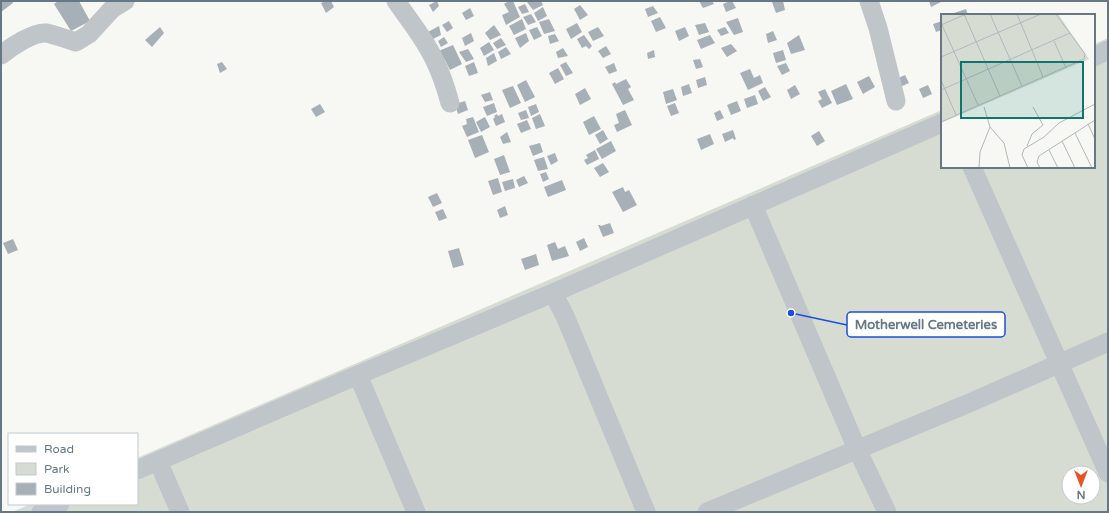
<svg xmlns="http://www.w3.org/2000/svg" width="1109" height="513" font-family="'Varela Round',sans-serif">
<rect width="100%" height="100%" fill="#f7f7f4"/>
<path fill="#d7dcd3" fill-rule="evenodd" d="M1108,38V512H12L31,504H137V458L942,110V167H1094V44ZM1069,473H1093V497H1069Z"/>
<path fill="#a7b0b6" d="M1,1H14L13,2V3L1,12Z
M58,1H79L90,21L71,31L54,4Z
M325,1H331L334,7L326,13L321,3Z
M437,1L439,6L433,12L429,5Z
M509,1H513L520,17L506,25L502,15L509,12L504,4Z
M529,1H541L543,5L533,10L527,2Z
M699,1H712L714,4L703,8Z
M730,1H732L736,8L726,12L723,4Z
M778,1H783L785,10L776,13L772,2Z
M929,1H943L931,7Z
M525,4L529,12L522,14L518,7Z
M580,5L588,15L580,20L574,9Z
M653,6L658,13L648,17L645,9Z
M543,7L547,16L538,21L534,13Z
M470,8L474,16L466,20L462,13Z
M966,9L968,15H954V13Z
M531,14L536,22L528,25L523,17Z
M660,17L666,28L656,32L651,21Z
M738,18L743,32L734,35L726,22Z
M522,19L526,29L514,35L509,26Z
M549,19L555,31L544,34L539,22Z
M449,21L453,28L447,32L442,25Z
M942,21V30L936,32L933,24Z
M577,23L582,32L571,39L566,29Z
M705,23L709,32L699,35L695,25Z
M494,25L501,35L490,40L485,33Z
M439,26L441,35L431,40L428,32Z
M160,27L164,33L152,47L145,40Z
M537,27L542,36L534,40L529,30Z
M598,27L604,36L593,41L588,32Z
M685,27L689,36L679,41L675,31Z
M725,27L729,33L721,36L717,30Z
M773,31L777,40L768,43L766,34Z
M471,33L474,41L465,46L462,38Z
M526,33L529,41L520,48L515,38Z
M555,34L559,41L550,44L548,36Z
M584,35L592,46L589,49L586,46L582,48L577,39Z
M710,35L715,43L701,49L697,40Z
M799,35L805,50L791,54L787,43Z
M444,37L448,43L441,47L438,41Z
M501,38L506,45L497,49L493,43Z
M489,42L494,50L484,56L480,48Z
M731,44L737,51L727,57L721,48Z
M453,45L462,64L450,70L445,60L436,52Z
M606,46L611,54L603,58L598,51Z
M506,47L511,54L501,59L498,52Z
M563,48L568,56L558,58L556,52Z
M468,49L474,59L466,62L459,52Z
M654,50L655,57L648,59L647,53Z
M783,50L786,60L776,63L773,53Z
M494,53L497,61L488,66L486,58Z
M700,59L703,67L696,69L693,60Z
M222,62L227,69L220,73L217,64Z
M474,62L478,73L469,76L465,66Z
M566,62L573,73L566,76L560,65Z
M614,63L617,71L609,74L605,67Z
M786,63L790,71L782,75L777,66Z
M558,68L564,79L555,84L549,73Z
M750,69L754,78L760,75L763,83L748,90L740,73Z
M905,75L909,83L900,87L896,79Z
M869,76L875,87L863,94L857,82Z
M705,77L707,85L698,88L696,80Z
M626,79L631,87L628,89L634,100L623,105L612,84L615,82L616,84Z
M526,80L535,97L525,102L517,85Z
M689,84L692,93L683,96L681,87Z
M846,84L853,99L837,105L831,91Z
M795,85L800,94L791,99L787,90Z
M928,85L932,94L923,98L919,89Z
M513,86L521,103L510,108L502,90Z
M765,87L771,97L763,101L758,91Z
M585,88L591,99L580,105L575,94Z
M673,89L677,100L666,104L663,92Z
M825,89L832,103L822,108L818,101L822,99L818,92Z
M490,92L493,100L485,102L481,95Z
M755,95L758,104L747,108L744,99Z
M465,101L468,110L458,114L455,104Z
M737,101L741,111L731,115L727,105Z
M494,103L497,112L487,116L483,107Z
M675,103L679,113L671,116L667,106Z
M320,104L325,112L316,117L311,109Z
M536,104L539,112L531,116L528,107Z
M526,110L529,118L521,120L518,113Z
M625,110L632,125L617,132L614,125L619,123L616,114Z
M720,110L724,118L717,121L714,113Z
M497,114L498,116L502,114L505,122L496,126L493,119L495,117L494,116Z
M540,114L545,126L536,129L532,118Z
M594,116L601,129L589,135L583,122Z
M473,117L479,132L467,137L462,126L467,124L466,119Z
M485,117L490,127L481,132L476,122Z
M527,120L531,129L521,133L517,124Z
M603,130L608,139L600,144L595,135Z
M733,130L736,139L734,140L733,138L725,142L722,134Z
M819,131L825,141L817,146L811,136Z
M507,132L511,142L503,144L500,137Z
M710,134L714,144L701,150L697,139Z
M482,135L489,152L475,158L468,140Z
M611,141L616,151L602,159L596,149Z
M540,143L543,152L533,156L529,146Z
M595,150L599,159L587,165L584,160L588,158L586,155Z
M555,153L558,161L551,165L547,156Z
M504,155L510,172L500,175L494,159Z
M544,157L548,169L538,171L534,160Z
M603,163L609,172L600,177L594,168Z
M546,172L549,179L543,182L540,174Z
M524,176L528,183L519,187L516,180Z
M498,178L502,192L493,195L488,181Z
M513,179L515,188L505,191L502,182Z
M562,180L566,190L548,197L544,187Z
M623,187L625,192L629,190L637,205L623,212L612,192Z
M437,193L442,203L433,207L428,197Z
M505,206L508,215L500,218L497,210Z
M443,209L447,218L439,221L435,212Z
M610,223L614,233L603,237L598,225H600L601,226Z
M584,238L588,247L580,251L576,242Z
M13,239L18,250L8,254L3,243Z
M555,242L558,249L565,246L569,256L552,261L547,245Z
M459,248L464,265L453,268L448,251Z
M536,254L539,265L525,270L521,259Z"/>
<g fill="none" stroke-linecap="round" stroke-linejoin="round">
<path stroke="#c0c5c9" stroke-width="19" d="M396,1C409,20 424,38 434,59C441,73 446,88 450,103
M869,1L878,28L896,101
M1,55C11,47 33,32 46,33C53,34 69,40 76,42L89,34L112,9L125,1
M1094,57L1108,50
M972,167C1018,269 1062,371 1108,473
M753,205L857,449L887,512
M553,293L565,316L646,512
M358,375L416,512
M158,461L180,512
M137,470L358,375L553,293L942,123
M41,512L60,504
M707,512L974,401L1108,342"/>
</g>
<g transform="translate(941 14)">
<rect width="154" height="154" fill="#f7f7f4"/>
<path d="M0,0H117L148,45L0,109Z" fill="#d7dcd3"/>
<path fill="none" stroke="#b0b8be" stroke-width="1" d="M23,0L59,82M49,0L81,72M76,0L102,63M0,11L25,0M1,11L37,91M113,27L125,54M0,43L100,0M0,66L15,101M0,76L129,19M0,108L143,45L144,40L115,0M147,110L154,125M49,113L63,129L69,154M134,119L151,154M121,127L134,154M86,132L91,120L102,111L92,93M108,136L117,154M38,154L39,138L49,113L43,93M87,154L81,141L83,135L103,123L118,109L154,90M99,154L96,148L98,142L154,106"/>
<path fill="#0f766e" fill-opacity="0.15" stroke="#0f766e" stroke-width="2" d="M20,48H142V104H20Z"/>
<rect width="154" height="154" fill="none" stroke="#667786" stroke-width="2"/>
</g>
<path fill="none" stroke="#1d4ed8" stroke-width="1.5" d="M791 313L847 325"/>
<circle fill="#1d4ed8" stroke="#fff" stroke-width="1.5" cx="791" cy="313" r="4"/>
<rect fill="#fff" stroke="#1d4ed8" stroke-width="1.5" x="847" y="312" width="158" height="25" rx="4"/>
<g font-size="13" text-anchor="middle" font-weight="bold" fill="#667786">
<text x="926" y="329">Motherwell Cemeteries</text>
</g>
<rect width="1109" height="513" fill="none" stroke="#667786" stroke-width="4"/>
<rect x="8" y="433" width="130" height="72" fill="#ffffff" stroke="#c2c9cf"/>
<rect x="16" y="446" width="20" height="6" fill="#c0c5c9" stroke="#c2c9cf"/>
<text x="44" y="453" font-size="12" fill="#667786">Road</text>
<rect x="16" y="463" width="20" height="12" fill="#d7dcd3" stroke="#c2c9cf"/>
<text x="44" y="473" font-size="12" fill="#667786">Park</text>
<rect x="16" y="483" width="20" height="12" fill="#a7b0b6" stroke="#c2c9cf"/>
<text x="44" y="493" font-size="12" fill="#667786">Building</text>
<g transform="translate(1081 485) rotate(180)"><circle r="19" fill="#ffffff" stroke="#c2c9cf"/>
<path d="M0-3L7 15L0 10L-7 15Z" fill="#e65426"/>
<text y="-6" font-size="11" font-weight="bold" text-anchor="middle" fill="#667786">N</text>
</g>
</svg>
